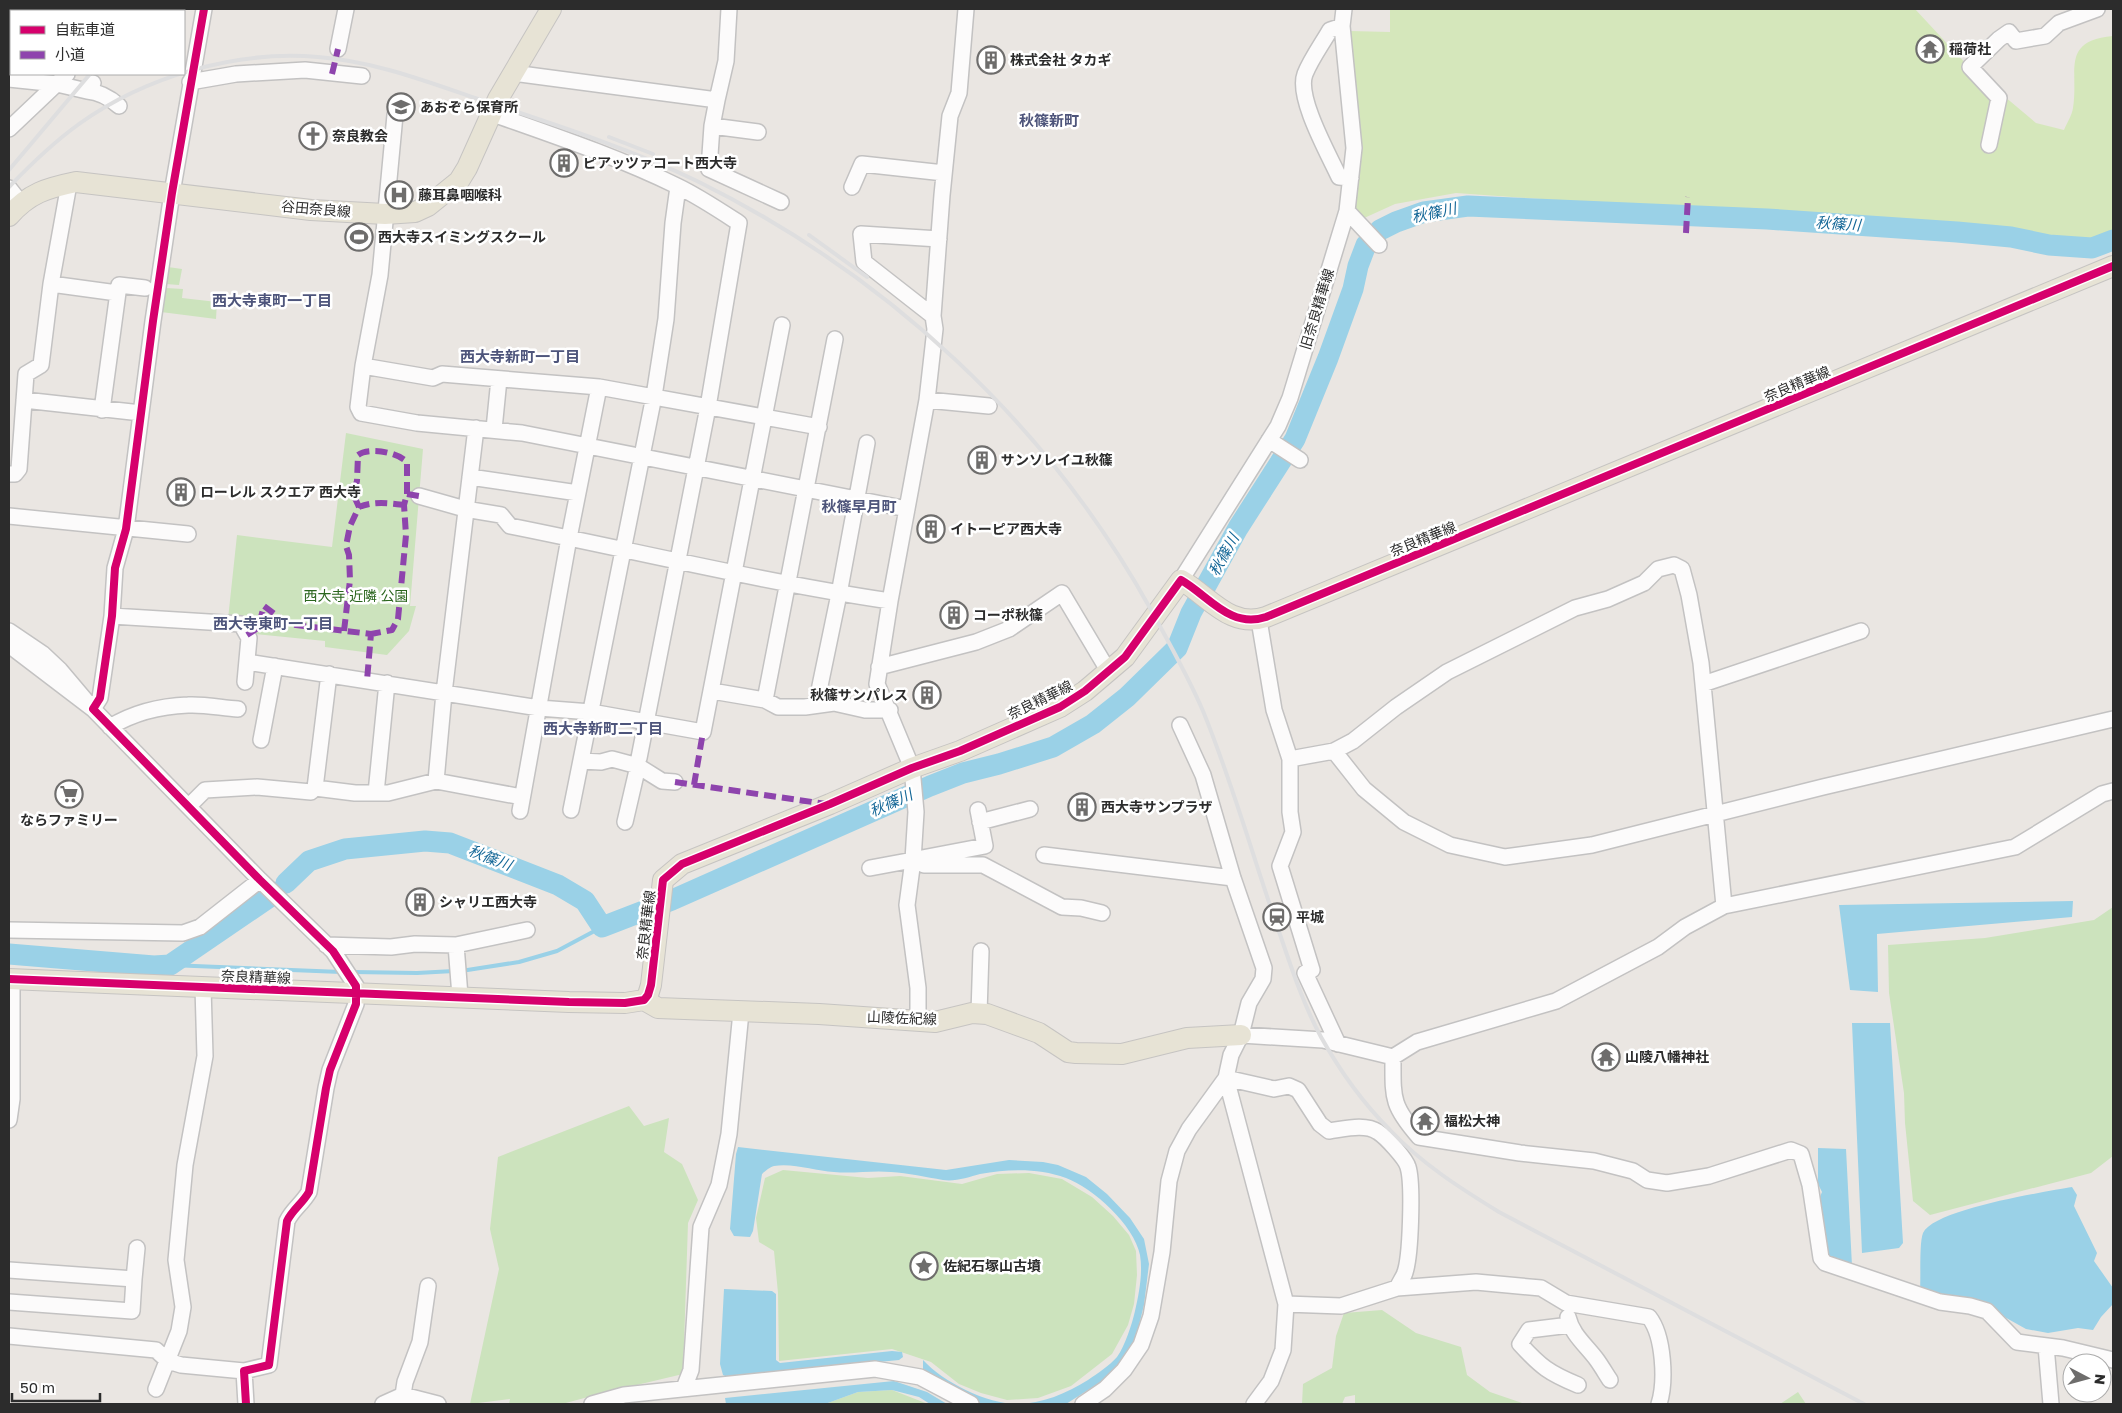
<svg xmlns="http://www.w3.org/2000/svg" width="2122" height="1413" font-family="'Golos Text','Noto Sans JP',sans-serif">
<rect width="100%" height="100%" fill="#eae6e2"/>
<path fill="#cce3bd" d="M168,267L182,269L179,285L166,284Z
M166,288L183,289L182,298L217,302L216,319L161,312Z
M346,433L423,449L410,606H416L409,631L387,655L325,647V641L255,634L228,619L237,535L332,547Z
M2113,907V1156L2091,1173L1930,1215L1913,1201L1905,1123L1904,1093L1889,993L1888,945L1985,938L2094,920Z
M629,1106L644,1126L669,1118L664,1152L682,1164L698,1200L688,1223L683,1374L603,1393L562,1404H509L510,1399L470,1404L499,1269L490,1229L498,1157Z
M783,1170L868,1178L900,1176L962,1184L997,1174L1029,1173L1062,1179L1092,1197L1113,1216L1129,1235L1136,1251L1137,1275L1134,1304L1128,1325L1112,1354L1071,1386L1038,1398L1007,1400L981,1393L959,1384L931,1362L892,1349L779,1361L778,1293L774,1251L759,1242L756,1218L765,1178Z
M1382,1310L1416,1333L1461,1347L1467,1375L1490,1392L1525,1404H1355V1395L1345,1397L1342,1404H1302L1303,1384L1332,1368L1336,1336L1344,1313Z
M892,1390L928,1404H825L858,1392Z
M1798,1392L1806,1404H1780Z"/>
<path fill="#d5e7bb" d="M1390,9H1915L1967,65L2036,123L2064,130C2067,123 2072,115 2073,108C2079,71 2060,41 2113,36V232L2092,242L2081,243L1991,231L1456,193L1395,204L1362,219L1352,212L1361,140L1350,31L1390,32Z"/>
<path fill="#9ad1e7" d="M2073,901L2072,917L1877,934L1878,992L1850,990L1839,905Z
M1852,1023H1890L1903,1243L1899,1248L1862,1253Z
M738,1147L946,1170L1009,1160L1043,1162L1058,1165L1086,1177L1107,1194L1130,1218L1144,1239L1149,1264L1144,1305L1136,1337L1125,1359L1107,1378L1066,1404H980L976,1403L949,1389L923,1369V1360C943,1382 987,1404 1017,1404C1042,1404 1067,1393 1088,1380C1097,1374 1110,1365 1117,1357C1125,1346 1132,1324 1135,1311C1139,1294 1143,1273 1140,1255C1134,1225 1093,1188 1066,1178C1038,1168 1010,1169 980,1174C969,1177 955,1182 943,1180C926,1177 908,1173 891,1172C872,1170 853,1174 834,1172C815,1171 794,1163 774,1166C770,1167 765,1171 762,1174L753,1231L750,1237L734,1236L730,1229L736,1154Z
M1818,1148L1846,1149L1852,1266L1826,1259L1819,1199L1822,1192L1818,1184Z
M2072,1187L2077,1195L2074,1206L2097,1253L2094,1261L2113,1288V1304L2101,1317L2093,1330L2078,1328L2048,1333L2026,1329L1983,1305L1920,1291C1921,1278 1919,1243 1923,1233C1934,1209 2044,1192 2072,1187Z
M724,1289L772,1291L776,1294V1360L780,1363L892,1351L902,1352L903,1357L899,1360L727,1377L723,1375L720,1364Z
M894,1381L927,1392L947,1404H930L919,1397L892,1390L858,1392L825,1404H726L725,1398Z"/>
<g fill="none" stroke-linecap="round" stroke-linejoin="round">
<path stroke="#9ad1e7" stroke-width="4" d="M170,965L341,972
M461,971L519,962L557,951L602,927
M353,972L417,973L454,971"/>
<path stroke="#9ad1e7" stroke-width="21" d="M286,883L309,861L345,849L425,841L450,843L558,885L585,901L602,927L672,900L930,786L963,773L999,764L1053,747L1093,724L1127,697L1177,648L1191,613L1238,528L1295,439L1328,358L1353,289L1358,266L1366,245L1380,230L1396,222L1424,212L1468,206L1767,219L1957,232L2011,237L2049,245L2092,248L2113,240
M9,954L154,966L170,965L277,892"/>
<g stroke="#c3c2c2" stroke-width="18">
<path id="minor" d="M204,9L172,193L153,321L126,529L115,568L112,616L100,698L93,709L260,880L333,951L356,986V1004L330,1070L326,1088L309,1192C302,1204 293,1209 287,1221L269,1365L244,1371L246,1404
M37,11V9
M121,11L123,9
M1342,26L1330,30C1322,44 1311,59 1305,74C1296,97 1329,155 1339,177L1351,178
M338,49L346,9
M513,73L717,100L726,61L729,9
M9,79L57,84L87,91
M190,82L236,74L305,70L362,76
M93,83L87,91C100,92 109,97 119,106
M717,100L712,126L709,169L781,202
M493,114C555,136 618,157 677,186C698,196 719,210 739,223L708,407L639,758
M395,115L380,275L363,366L358,407L361,413L417,423L522,433L907,509
M712,126L758,132
M9,129L67,74
M1989,145L1999,98L1970,67L1999,39L2009,32L2016,41L2045,36L2059,23L2097,9
M852,187L862,164L944,173
M9,188L20,202
M1347,211L1379,245
M51,284L117,293
M933,316L864,262L861,234L939,239
M363,366L433,378L442,374L599,387L819,427
M24,400L141,413
M927,400L989,406
M102,410L119,285L145,288
M494,429L499,379
M1269,440L1300,460
M9,474H15L19,469L26,374L41,365L51,284L69,184
M470,477L578,493
M419,496L465,509L501,515L510,526C636,551 762,582 890,601
M9,516L188,534
M1181,580L1278,426L1290,398L1347,211L1354,148L1342,26L1344,9
M112,616L241,624L249,638L245,682
M1259,620L1274,710L1290,759V812L1293,832L1280,866L1312,970L1305,973L1338,1044
M9,631L43,654L60,670L93,709L9,645
M247,662L539,708L591,712L703,732L782,325
M879,667L976,642L1009,629L1062,593L1109,672
M1703,684L1861,631
M712,691L765,700L778,707H805L834,703L865,710H890
M765,700L835,339
M816,705L839,594L867,443
M1180,725L1203,775L1233,878L1264,968L1263,979L1249,1003L1241,1035L1231,1055L1226,1078L1286,1304L1283,1350L1271,1381L1254,1404
M110,727C133,713 162,706 188,705C204,704 222,708 238,709
M261,740L275,666
M1334,751L1364,789L1404,822L1450,845L1505,857L1592,845L1823,787L2113,719
M1290,759L1334,751L1353,741L1396,707L1447,672L1575,608L1608,599L1644,583L1658,569L1674,565L1682,569L1689,595L1701,663L1724,906
M581,761L601,762L612,759L638,766L662,781L675,782
M436,781L444,693L476,428
M315,788L329,674
M376,793L387,683
M189,806L205,790L257,787L311,792L315,788L355,793H388L436,781L522,797
M571,810L654,396L666,319L673,223L678,187
M520,811L569,538L599,387
M625,822L638,766
M980,822L1030,809
M1044,855L1233,878
M922,858L985,846L978,810
M870,868L913,860L924,865H983L1062,907L1081,908L1102,913
M9,930L183,933L200,927L260,880
M326,945L391,947L415,944L456,945L527,930
M456,945L460,996
M979,1013L981,951
M918,1021V988L907,905L913,860L916,812L912,768L877,684L890,601L927,400L935,329L933,316L942,195L950,116L959,93L966,9
M1241,1035L1323,1040L1393,1057L1417,1042L1556,1001L1658,947L1685,927L1724,906L2015,847L2102,794L2113,791
M1393,1057C1393,1098 1391,1105 1419,1137L1520,1153L1594,1161L1633,1171L1647,1180L1667,1183L1709,1176L1791,1150L1801,1154L1810,1185L1821,1258L1825,1263L1940,1302L1970,1306L1987,1311L2017,1342L2063,1348L2113,1360
M9,1120L12,1099V979
M9,1270L134,1279L137,1248
M9,1302L132,1311L134,1279
M1286,1304L1341,1306L1397,1288L1476,1282L1541,1288L1566,1303L1649,1317C1664,1336 1666,1382 1659,1404
M1568,1317C1572,1335 1587,1346 1597,1360C1602,1367 1606,1374 1610,1380
M1570,1325L1529,1330L1520,1344C1541,1367 1549,1373 1578,1385
M9,1336L156,1350L168,1361L181,1365L244,1371
M2046,1346L2051,1404
M684,1388L691,1370L701,1227L719,1185L729,1134L741,1012
M156,1389L179,1331L183,1307L176,1260L185,1165L205,1056L203,987
M403,1395L405,1382L420,1342L428,1286
M383,1404L403,1395L438,1404
M592,1404L624,1395L875,1369L920,1377L971,1404
M1083,1404L1105,1389L1124,1370L1141,1345L1151,1316L1162,1252L1169,1181L1177,1151L1189,1129L1226,1078L1274,1089L1289,1086L1298,1090L1320,1124L1329,1131C1344,1129 1365,1123 1378,1132C1386,1137 1406,1159 1408,1167C1413,1183 1411,1260 1404,1275C1402,1279 1399,1284 1397,1288"/>
</g>
<g stroke="#c6c4c2" stroke-width="22">
<path id="major" d="M9,216C29,193 47,188 76,182L311,210L385,214L415,212L428,206L459,181L467,168L498,99L551,9
M9,979L569,1002L625,1003L644,1000L648,995L651,985L663,880L682,864L830,804L912,768L960,751L1060,707L1085,691L1125,657L1181,580C1209,596 1230,629 1266,617L2113,266
M644,1000L658,1008L819,1014L935,1022L972,1013L987,1014L1039,1033L1068,1052L1076,1053L1122,1054L1187,1038L1241,1035"/>
</g>
<use href="#minor" stroke="#fcfbfb" stroke-width="15"/>
<use href="#major" stroke="#e7e3d5" stroke-width="20"/>
<path stroke="#dededf" stroke-width="4" d="M141,11L143,9
M609,137L653,154
M9,170L90,74
M9,187C31,164 54,142 79,124C146,76 237,50 318,57C374,61 428,82 481,100C553,124 628,148 697,181C887,275 1047,423 1150,608C1168,641 1188,676 1203,711C1231,779 1251,850 1275,920C1289,960 1301,1000 1321,1037C1340,1071 1363,1103 1390,1130C1422,1164 1460,1188 1499,1212L1864,1404
M809,235L867,277"/>
<path stroke="#8e44ad" stroke-width="6" stroke-dasharray="12 6" stroke-linecap="butt" d="M332,74L338,49
M1686,233L1688,197
M407,494L419,496
M359,507L353,494L357,481L358,455C369,447 397,452 407,462V494L404,505L406,535L398,619L392,630L371,634
M344,631L350,580L349,555L346,546L350,526L359,507C374,501 388,503 404,505
M247,635L258,628L264,606L288,624L371,634L367,680
M675,782L826,804
M694,785L703,732"/>
<g stroke="#fff" stroke-width="11">
<path id="cycleway" d="M204,9L172,193L153,321L126,529L115,568L112,616L100,698L93,709L260,880L333,951L356,986V1004L330,1070L326,1088L309,1192C302,1204 293,1209 287,1221L269,1365L244,1371L246,1404
M9,979L569,1002L625,1003L644,1000L648,995L651,985L663,880L682,864L830,804L912,768L960,751L1060,707L1085,691L1125,657L1181,580C1209,596 1230,629 1266,617L2113,266"/>
</g>
<use href="#cycleway" stroke="#d6006c" stroke-width="8"/>
</g>
<defs>
<g id="temple-ring" transform="scale(1.4375)"><circle r="9.5" fill="#fff" stroke="#6e6d6c" stroke-width="1.5"/><path d="M0-6L5-2H3V0L6.5 2.5H4V6H1.5V3h-3V6H-4V2.5H-6.5L-3 0V-2H-5Z" fill="#6e6d6c"/></g>
<g id="building-ring" transform="scale(1.4375)"><circle r="9.5" fill="#fff" stroke="#6e6d6c" stroke-width="1.5"/><path d="M-4-6H4V6H1V3H-1V6H-4ZM-2.5-4.3h1.7v1.8h-1.7ZM.8-4.3h1.7v1.8H.8ZM-2.5-1h1.7V.8h-1.7ZM.8-1h1.7V.8H.8Z" fill="#6e6d6c"/></g>
<g id="school-ring" transform="scale(1.4375)"><circle r="9.5" fill="#fff" stroke="#6e6d6c" stroke-width="1.5"/><path d="M0-5L7-2L0 1L-7-2ZM-4 1L0 2.5L4 1V4Q0 6-4 4Z" fill="#6e6d6c"/></g>
<g id="church-ring" transform="scale(1.4375)"><circle r="9.5" fill="#fff" stroke="#6e6d6c" stroke-width="1.5"/><path d="M-1.2-6h2.4v3.5h3.3v2.4h-3.3V6h-2.4V-.1h-3.3v-2.4h3.3Z" fill="#6e6d6c"/></g>
<g id="hospital-ring" transform="scale(1.4375)"><circle r="9.5" fill="#fff" stroke="#6e6d6c" stroke-width="1.5"/><path d="M-5-5h3v3.5h4V-5h3V5h-3V1.5h-4V5h-3Z" fill="#6e6d6c"/></g>
<g id="stadium-ring" transform="scale(1.4375)"><circle r="9.5" fill="#fff" stroke="#6e6d6c" stroke-width="1.5"/><path d="M0-5a6.5 5 0 1 0 0 10a6.5 5 0 1 0 0-10ZM-3.5-1.8h7v3.6h-7Z" fill="#6e6d6c"/></g>
<g id="supermarket-ring" transform="scale(1.4375)"><circle r="9.5" fill="#fff" stroke="#6e6d6c" stroke-width="1.5"/><path d="M-6-5.5h2.5l.6 2H6L4.5 2H-2.5L-4.4-4H-6ZM-1.5 3.2a1.3 1.3 0 1 0 .1 0ZM3 3.2a1.3 1.3 0 1 0 .1 0Z" fill="#6e6d6c"/></g>
<g id="station-ring" transform="scale(1.4375)"><circle r="9.5" fill="#fff" stroke="#6e6d6c" stroke-width="1.5"/><path d="M-3-6H3Q5-6 5-4V2Q5 4 3 4L4.5 6H3L1.5 4h-3L-3 6H-4.5L-3 4Q-5 4-5 2V-4Q-5-6-3-6ZM-3.5-4v3h7v-3ZM-3.5 1v1.5H-2V1ZM2 1v1.5H3.5V1Z" fill="#6e6d6c"/></g>
<g id="sight-ring" transform="scale(1.4375)"><circle r="9.5" fill="#fff" stroke="#6e6d6c" stroke-width="1.5"/><path d="M0-6L1.8-2.2L6-1.7L2.9 1.2L3.7 5.4L0 3.3L-3.7 5.4L-2.9 1.2L-6-1.7L-1.8-2.2Z" fill="#6e6d6c"/></g>
</defs>
<g fill-rule="evenodd">
<use href="#temple-ring" x="1930" y="49"/>
<use href="#building-ring" x="991" y="60"/>
<use href="#school-ring" x="401" y="107"/>
<use href="#church-ring" x="313" y="136"/>
<use href="#building-ring" x="564" y="163"/>
<use href="#hospital-ring" x="399" y="195"/>
<use href="#stadium-ring" x="359" y="237"/>
<use href="#building-ring" x="982" y="460"/>
<use href="#building-ring" x="181" y="492"/>
<use href="#building-ring" x="931" y="529"/>
<use href="#building-ring" x="954" y="615"/>
<use href="#building-ring" x="927" y="695"/>
<use href="#supermarket-ring" x="69" y="794"/>
<use href="#building-ring" x="1082" y="807"/>
<use href="#building-ring" x="420" y="902"/>
<use href="#station-ring" x="1277" y="917"/>
<use href="#temple-ring" x="1606" y="1057"/>
<use href="#temple-ring" x="1425" y="1121"/>
<use href="#sight-ring" x="924" y="1266"/>
</g>
<g text-anchor="middle" stroke-width="5" stroke-linejoin="round" paint-order="stroke">
<g font-size="14" font-weight="bold" fill="#2c2c2c" stroke="#fff" text-anchor="start">
<text x="1949" y="54">稲荷社</text>
<text x="1010" y="65">株式会社 タカギ</text>
<text x="420" y="112">あおぞら保育所</text>
<text x="332" y="141">奈良教会</text>
<text x="583" y="168">ピアッツァコート西大寺</text>
<text x="418" y="200">藤耳鼻咽喉科</text>
<text x="378" y="242">西大寺スイミングスクール</text>
<text x="1001" y="465">サンソレイユ秋篠</text>
<text x="200" y="497">ローレル スクエア 西大寺</text>
<text x="950" y="534">イトーピア西大寺</text>
<text x="973" y="620">コーポ秋篠</text>
<text x="908" y="700" text-anchor="end">秋篠サンパレス</text>
<text x="1101" y="812">西大寺サンプラザ</text>
<text x="69" y="825" text-anchor="middle">ならファミリー</text>
<text x="439" y="907">シャリエ西大寺</text>
<text x="1296" y="922">平城</text>
<text x="1625" y="1062">山陵八幡神社</text>
<text x="1444" y="1126">福松大神</text>
<text x="943" y="1271">佐紀石塚山古墳</text>
</g>
<g font-size="14" fill="#2c2c2c" stroke="#fff">
<text transform="translate(316 209) rotate(5)" y="5">谷田奈良線</text>
<text transform="translate(1317 309) rotate(-73)" y="5">旧奈良精華線</text>
<text transform="translate(1797 384) rotate(-23)" y="5">奈良精華線</text>
<text transform="translate(1423 539) rotate(-22)" y="5">奈良精華線</text>
<text transform="translate(1040 700) rotate(-26)" y="5">奈良精華線</text>
<text transform="translate(646 925) rotate(-83)" y="5">奈良精華線</text>
<text transform="translate(256 977) rotate(2)" y="5">奈良精華線</text>
<text transform="translate(902 1018) rotate(2)" y="5">山陵佐紀線</text>
</g>
<g font-size="14" fill="#2b661e" stroke="#fff">
<text x="356" y="601">西大寺 近隣 公園</text>
</g>
<g font-size="15" font-weight="bold" fill="#4e557b" stroke="#fff">
<text x="1049" y="126">秋篠新町</text>
<text x="272" y="306">西大寺東町一丁目</text>
<text x="520" y="362">西大寺新町一丁目</text>
<text x="859" y="512">秋篠早月町</text>
<text x="273" y="629">西大寺東町一丁目</text>
<text x="603" y="734">西大寺新町二丁目</text>
</g>
<g font-size="15" font-style="italic" fill="#146797" stroke="#fff">
<text transform="translate(1434 213) rotate(-12)" y="5">秋篠川</text>
<text transform="translate(1838 224) rotate(4)" y="5">秋篠川</text>
<text transform="translate(1224 555) rotate(-61)" y="5">秋篠川</text>
<text transform="translate(891 803) rotate(-24)" y="5">秋篠川</text>
<text transform="translate(490 858) rotate(21)" y="5">秋篠川</text>
</g>
</g>
<rect width="2122" height="1413" fill="none" stroke="#2c2c2c" stroke-width="20"/>
<rect x="10" y="10" width="175" height="65" fill="#ffffff" stroke="#ababab"/>
<rect x="20" y="26" width="25" height="8" fill="#d6006c" stroke="#ababab"/>
<text x="55" y="35" font-size="15" fill="#2c2c2c">自転車道</text>
<rect x="20" y="51" width="25" height="8" fill="#8e44ad" stroke="#ababab"/>
<text x="55" y="60" font-size="15" fill="#2c2c2c">小道</text>
<g transform="translate(2087 1378) rotate(96)"><circle r="24" fill="#ffffff" stroke="#ababab"/>
<path d="M0-4L9 19L0 12L-9 19Z" fill="#6e6d6c"/>
<text y="-8" font-size="14" font-weight="bold" text-anchor="middle" fill="#2c2c2c">N</text>
</g>
<path d="M12 1393v8h88v-8" fill="none" stroke="#2c2c2c" stroke-width="2.5"/>
<text x="20" y="1393" font-size="15" fill="#2c2c2c" stroke="#ffffff" stroke-width="4" paint-order="stroke">50 m</text>
</svg>
